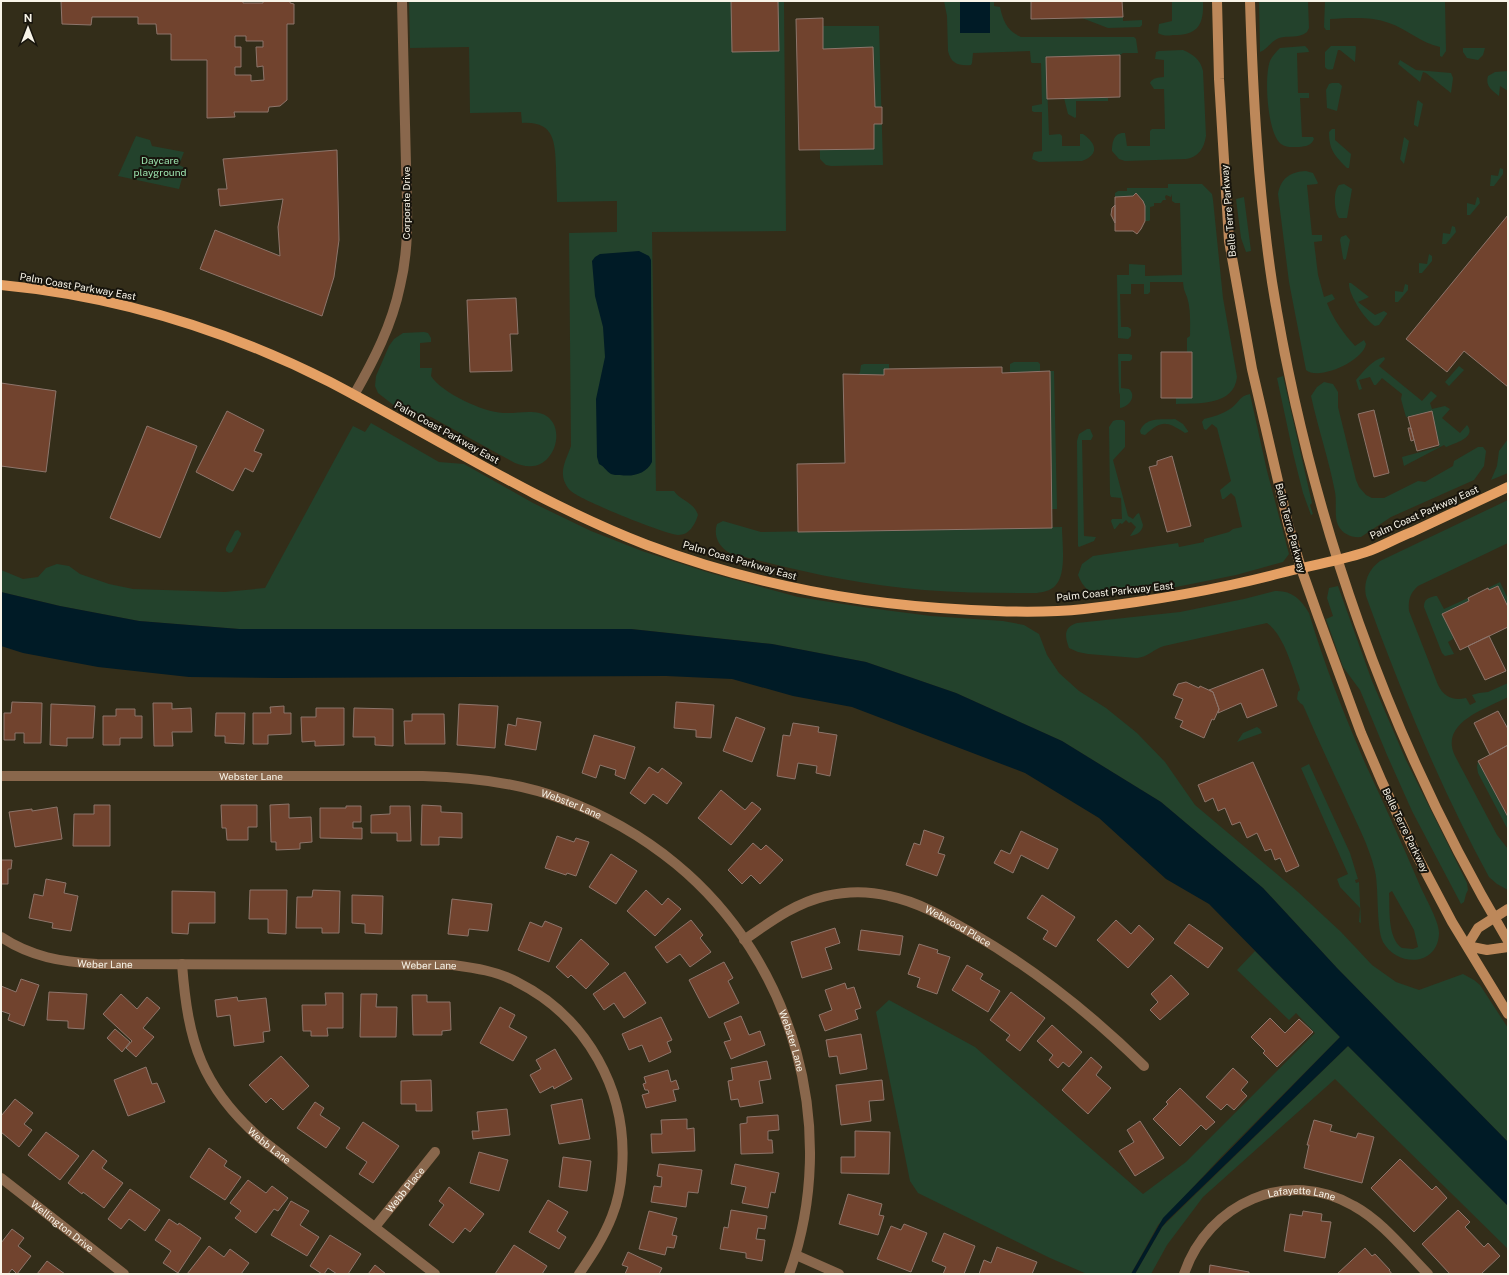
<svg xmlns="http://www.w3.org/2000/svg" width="1509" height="1275" font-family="'Public Sans',sans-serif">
<rect width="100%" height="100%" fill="#332d19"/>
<path fill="#23422c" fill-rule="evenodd" d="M409,1H784L786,231L652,232L656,491H674C681,501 694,502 698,515C695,524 690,535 678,535C667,535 580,500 571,491C567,488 563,480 563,475C562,466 568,455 571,446L569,233L617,232V201L557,202C557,190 556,178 556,167C555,141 554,121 522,123L521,112L470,113L469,47L410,48Z
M944,1H960V33H990V1H994V6L1000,7C1003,21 1007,31 1021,37H1134L1136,39L1138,53H1123L1120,55L1046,57L1049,135L1060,134L1062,136V146H1080V134H1083C1096,143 1100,154 1082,161L1039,162L1032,159L1033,154L1034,152L1042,151V112H1034L1032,111V106L1042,104L1041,63H1032L1031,62L1030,51L973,53L972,63L971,65C959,66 951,64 948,51L947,16Z
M1172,1H1203C1204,25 1198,35 1173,35C1168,36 1163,36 1158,33L1159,24L1172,21Z
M1259,1H1308L1309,28L1307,32C1298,39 1288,35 1279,38C1271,41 1267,50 1260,52Z
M1325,1H1445L1446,51L1442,57L1440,56V47C1421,43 1407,29 1389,23C1371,16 1349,18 1330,19V30H1326L1324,27Z
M1123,17V21L1142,20V25L1140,27L1108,28L1082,18Z
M816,26H879L883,165L831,166L826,165L820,159L818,32Z
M1305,46L1308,49L1309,52L1297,53L1298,93H1309V98H1300L1302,137H1313L1314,139C1311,146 1306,146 1299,147C1293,147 1286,148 1281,144C1267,133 1264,76 1270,61C1272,56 1276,52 1280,48Z
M1331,46H1355L1356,47L1355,62L1340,50H1338L1333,69C1329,70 1327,70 1325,67V52Z
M1463,48H1485L1483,55L1478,60L1467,58L1463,52Z
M1183,50C1194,55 1200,59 1203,71L1206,136C1204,148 1199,157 1186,159L1125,161L1119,159L1112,151C1112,142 1114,132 1125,133L1127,146H1150V131L1152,129H1165L1164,89H1154L1150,83C1153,77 1158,78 1164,77V60L1155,59L1156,52L1159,51Z
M1400,60L1416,70L1451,73L1453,78L1451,93L1426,73L1423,72L1420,82L1398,64Z
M1508,71V91L1500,86L1499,96C1492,90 1485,86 1488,76L1495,72Z
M1332,83H1339L1342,86L1337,111L1327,108L1326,90L1329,84Z
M1064,98H1108V101H1076V117L1075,118L1068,114Z
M1418,100L1423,104L1418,127L1414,125V123L1417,102Z
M1332,129H1335V140L1351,154L1349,168H1347C1335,156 1329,150 1329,132Z
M136,136L150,140L152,146L184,152L179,165L185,168L179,189L118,176Z
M1404,137L1409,141L1404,164L1400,159Z
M1500,168L1503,169V174L1494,186H1490L1491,175L1498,176Z
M1306,171L1313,173L1318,183L1317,184L1307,185L1312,235H1322V241L1314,242L1318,275L1324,297L1332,294L1335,299L1327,303C1333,319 1344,334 1355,346L1364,340L1366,344C1363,361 1319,381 1306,370L1289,282L1278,194C1281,178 1290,172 1306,171Z
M1168,184H1202L1212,194L1213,200L1223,298L1237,377C1234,406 1198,403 1176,404V398H1192V352H1187V338L1190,336C1190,324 1191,309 1187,297C1184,289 1184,291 1183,282H1150V292L1148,294H1144V284H1131V294H1120L1121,327H1128L1131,329V336L1128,339L1118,338L1117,275H1129V264L1145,265V276L1182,275L1180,203H1175L1172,201V194L1171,197L1166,195L1165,197L1166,200H1163L1161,203H1154V206L1150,207V220L1149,221H1145C1146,210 1145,200 1136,193L1133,196L1115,197V193L1118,191H1127V188H1168Z
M1344,184L1352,189L1347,218H1339C1334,211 1333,191 1339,185Z
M1244,197L1251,251L1246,252L1241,238L1236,199Z
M1477,197L1479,198L1480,203L1470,215H1467V203L1475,205Z
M1452,226L1455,227L1456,232L1446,244H1442L1443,233L1450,234Z
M1346,235L1350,240L1346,259L1344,260L1343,258L1340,240L1341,237Z
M1429,254L1432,256V261L1422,273H1419V263L1427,264Z
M1349,283H1351L1369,297L1358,302L1375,315L1384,311L1387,313V314L1379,325L1375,326C1365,320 1348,294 1349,283Z
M1405,284L1408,285V290L1398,302H1395V291L1403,292Z
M424,332L428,333L431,338V342L420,343V368H432L431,376C442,393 483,412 503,413C516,414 537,408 548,417C565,431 554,464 533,466C526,467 521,465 515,463L431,417L396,407L378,393L375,386L376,376L389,346L394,339L403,333Z
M1118,354H1129L1132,355V359L1130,361H1121V388L1129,389C1137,396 1129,407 1120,408V395L1119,392Z
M1384,357L1385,359L1379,366L1422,401L1431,391L1437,396L1430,403L1432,409L1445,406L1450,409L1442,418L1460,433L1467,425C1477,437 1455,443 1446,447L1444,445L1404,466L1402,457L1439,447V445L1432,411L1406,417L1401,399L1402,394L1382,378L1376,385H1374L1370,377L1359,380L1362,389L1359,390L1356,380C1364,371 1372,360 1384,357Z
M1014,362H1038L1040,364V371L1010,373V364Z
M864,364H889V369H884V375H858L860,372L861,365Z
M1459,366L1464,370L1449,386L1445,382Z
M1050,371H1054L1057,509H1052Z
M1283,376L1312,503L1310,505L1313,514L1311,515L1303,493L1293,453L1277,378Z
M1324,382L1333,384L1338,392V407L1356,480L1359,487L1366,495L1372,498H1384L1418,481L1425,482L1453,466L1454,461L1478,447H1483L1486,451L1484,466L1474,480L1391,517L1361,537C1352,538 1342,534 1338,525C1334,517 1337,502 1335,492C1329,460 1318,428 1311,396L1317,387Z
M1250,394L1267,471L1289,554L1283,562L1236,575L1176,587L1104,596C1090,594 1083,588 1078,575L1082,564L1093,556L1178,543L1179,547L1204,542V539L1229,532L1233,529L1242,527L1235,497L1231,493L1224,499H1222L1220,490L1231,481L1217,428L1212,424L1206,430L1204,429L1202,422L1204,419C1213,417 1222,414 1230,409C1239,403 1239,396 1250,394Z
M1175,419L1183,424L1188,431V432L1185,433C1166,421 1162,420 1145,435L1141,434L1140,431C1146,416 1162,420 1175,419Z
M1116,420H1123L1125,422V447L1113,460L1128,516L1133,519L1137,514L1139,513L1143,525C1142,532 1137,535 1130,536L1136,527L1131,522L1129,523L1126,520L1122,524L1120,523L1115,529H1114L1111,521L1112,519H1122L1121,498L1111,497L1110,494L1109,427L1113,421Z
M371,423L439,462L464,464L533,503L591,531L642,551L710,573L798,597L869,608L931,616L1003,621L1024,625L1039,634L1047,655L1059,673L1079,691L1106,708L1137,733L1165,762L1195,805L1298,892L1341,932L1372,965L1396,982L1419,990L1463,974L1474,980L1480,985L1508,1028V1142L1337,968L1263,888L1161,802L1062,741L956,693L866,662L772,644L631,629H239L139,621L60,606L1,592V570L23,579L38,577L46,568L57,564L69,566L80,574L109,584L133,589L225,592L265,588L353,426L365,432Z
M1087,429H1090L1093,436L1091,440H1082L1084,536L1096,537L1094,541L1079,547L1078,546L1077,441L1079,434Z
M1508,439V473L1491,480L1497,466L1499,451Z
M1508,500V543L1418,586C1410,593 1408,600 1409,611L1438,685C1444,697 1453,701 1466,698L1470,705L1476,702L1472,695L1479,693L1488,692L1508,683V697C1485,709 1439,723 1455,756L1497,835L1508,849V890L1497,884L1489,877C1440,787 1401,692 1366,596C1363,582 1369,569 1380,561Z
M723,521L761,532L1062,527C1062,542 1067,575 1055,586C1050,591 1043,592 1037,593C999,593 962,593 924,590C858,585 794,570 730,553C719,547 713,536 717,524Z
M238,530L241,533V535L232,552L229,553L226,551V548L235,531Z
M1500,582L1508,599V607L1498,587L1489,590L1488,588Z
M1338,586L1372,681L1405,758L1467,883L1468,890L1466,894L1464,902L1461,904L1412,811L1387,755L1360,690L1343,667L1326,619L1333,616L1327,598L1329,588Z
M1275,591C1291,590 1301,599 1309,613C1324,664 1344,714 1365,763C1383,802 1401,841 1418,881C1423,894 1440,922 1439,934C1437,967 1397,967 1383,942C1376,928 1379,889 1375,871C1369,845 1355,820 1344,795C1330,766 1316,735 1303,705L1300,703L1297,699L1298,692L1300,690L1299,686C1292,667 1284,635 1267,623L1164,646C1154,649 1148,657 1137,658L1088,654L1078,652L1069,648C1065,637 1063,627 1077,623L1180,612L1244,599ZM1392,891L1414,930L1418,947L1413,949L1402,948C1387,938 1390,908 1389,893Z
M1435,596H1437L1444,609L1468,598L1469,601L1442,614L1452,633L1451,634H1452L1453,639L1448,642L1454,654L1445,656L1442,653L1424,607C1424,599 1428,598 1435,596Z
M1257,727L1260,729L1262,733L1237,742L1243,733Z
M1478,761L1508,817V830L1478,773L1477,767Z
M1309,764L1350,853L1358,879L1355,880L1356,883L1359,882L1361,923L1359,922L1360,908L1340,887L1337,879L1348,874L1301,768Z
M1255,951L1340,1037L1221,1157L1158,1225L1131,1274H1087L1050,1258L918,1193L910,1181L876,1012L889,1000L975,1047L1143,1194L1186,1162L1315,1033L1296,1013L1289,1020L1237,970Z
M1348,1046L1508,1206V1249L1335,1079L1203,1197L1167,1245L1151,1274H1135L1162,1227Z"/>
<path fill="#001b26" d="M960,1H990V33H960Z
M639,251L649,256L651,260L652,462C646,474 633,477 620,475C617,475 613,475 611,474C606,471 604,466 599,464L597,457L596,399L605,357L603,327L595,296L592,261L595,257L600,254Z
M1,592L60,606L139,621L239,629H631L772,644L866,662L956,693L1062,741L1161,802L1263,888L1337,968L1508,1142V1206L1348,1046L1167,1221L1162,1227L1135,1274H1131L1163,1218L1340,1037L1209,904L1166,879L1099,818L1025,773L852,707L793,696L732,679L666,676L280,678L189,677L98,667L23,653L1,646Z"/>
<path fill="#71432e" stroke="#8d756b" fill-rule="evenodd" d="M61,1H243V3H263V1H290V3L294,4V24H287V100L280,106L269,107L268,112H234L235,117L207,118V60H171V34H157L156,24H138V17H92L91,25L62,24ZM235,36H246V41H263V47H256L257,67L263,66L264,80L251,81V75H235V67H241V47H235Z
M731,1H778L779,51L732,52Z
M1031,1H1122L1123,17L1031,19Z
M823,18V49L873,47L875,107H882V124H874V149L799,150L796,19Z
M1120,55V97L1047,99L1046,57Z
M337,150L339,240L334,277L322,316L200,269L215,230L280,256L278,227L283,199L220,206L218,189H227L223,159Z
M1136,193L1143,201L1145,206V221L1141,229L1137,234L1133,231H1115V197L1133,196Z
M1115,205V223L1111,215L1112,208Z
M1508,215V387L1464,351L1447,372L1406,339Z
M516,298L518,334H510L512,371L470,372L467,300Z
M1161,352H1192V398H1161Z
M1002,367V373L1050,371L1052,528L798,532L797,464L845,463L843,374L884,375V369Z
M1,383L56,391L46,472L1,466Z
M1374,410L1389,473L1374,477L1358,414Z
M227,411L264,430L254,451L262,454L253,472L245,468L233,491L196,472Z
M1432,411L1439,445L1417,451L1408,417Z
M147,426L197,446L160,538L110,518Z
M1408,428H1411L1414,440L1411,441Z
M1172,456L1191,526L1167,532L1149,467L1157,465V461Z
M1498,586L1508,607V627L1460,650L1442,614L1469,601L1468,598L1488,588L1489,590Z
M1489,636L1506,671L1485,680L1468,646Z
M1263,669L1277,706L1247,718L1241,703L1218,713L1219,709L1213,692L1209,690Z
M1186,682L1199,688L1200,686L1213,692L1219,709L1214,720L1212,719L1204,738L1180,727L1183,721L1175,718L1183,699L1173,695L1178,684Z
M12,702L42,703L41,743H24V733H15V740H4V713H11Z
M676,702L714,705L711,738L696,737V730L674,728Z
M153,703H172V709L191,708L192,732H172L173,746H154Z
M51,704L95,706L93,738H67V746L50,745Z
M459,704L498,706L495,748L457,745Z
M284,706V713H291V734L268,735V744H253V713H271L270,707Z
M316,708H344V745L315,746V741L302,742L301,717H316Z
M354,708L393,709V746L375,745V737H353Z
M116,709H135V716H142V738H120V745H103V716H116Z
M1498,711L1508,729V745L1490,755L1474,723Z
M216,713H245L244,744L225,743V736H215Z
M412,714H444L445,744H405L404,721H412Z
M736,717L765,728L752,762L723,751Z
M517,718L541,722L536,750L505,745L508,724L516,726Z
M793,723L819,727L818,732L837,735L830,776L816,773L817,766L798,763L795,779L777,776L783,735L790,736Z
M594,735L635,747L625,779L615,775L616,770L600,765L596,778L582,773Z
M1508,745V817L1478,761Z
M1253,762L1299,866L1286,872L1280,858L1275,860L1271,849L1265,851L1257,833L1247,838L1240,822L1232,825L1225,808L1218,811L1213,798L1205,802L1198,785Z
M649,767L658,773L662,768L682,783L667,804L653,794L645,804L630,793Z
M721,790L745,810L752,802L761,809L731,845L698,818Z
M289,804V818L311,817L312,842L300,843V849L276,850V842H271L270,805Z
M94,805H110V846H73L74,814H94Z
M221,805H257V827H248V840H227L226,828H222Z
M422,805L441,806V812L462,813V838L439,837V845H421Z
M346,806H361V822H353V828H362V839L320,838V808H346Z
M390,806H410L411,841H397V833H371V815L390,814Z
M57,807L62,839L15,847L9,812L32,809V811Z
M924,830L944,837L938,853L945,855L937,876L906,865L914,843L920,845Z
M1021,831L1058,849L1048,869L1021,855L1013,873L994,863L1001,850L1010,854Z
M557,836L574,842L576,838L589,842L576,876L567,873L566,875L545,868Z
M753,843L761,850L766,845L783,860L760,884L751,875L742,884L728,870Z
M611,854L637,871L616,904L589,887Z
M1,860H12L11,869H8V884H1Z
M46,879L66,883L64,893L78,896L71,931L52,928L53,923L29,918L34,894L43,896Z
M250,890H287L286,934L268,933V919H249Z
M313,890L340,891L339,933H322V928H296L297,897H312Z
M646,890L662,905L668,898L681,909L655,936L627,911Z
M172,891L215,892V923H189L188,934L172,933Z
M352,895L383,896L382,934L365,933V924L352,923Z
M1042,895L1075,917L1056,947L1043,939L1048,931L1027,918Z
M452,899L492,904L488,931L469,929L468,936L448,934Z
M691,920L703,935L700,938L711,952L690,967L680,954L667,963L655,947Z
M1116,920L1131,934L1139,925L1154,939L1128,968L1097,940Z
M545,921L562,928L549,962L518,950L530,922L542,927Z
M1189,924L1223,948L1208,968L1174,943Z
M835,928L840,943L825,948L832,969L802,978L791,942Z
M861,930L903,936L900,955L858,950Z
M581,939L609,964L586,989L571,975L568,978L556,967Z
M919,944L938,950L937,953L950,957L937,994L917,987L920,978L908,974Z
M724,962L733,978L728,981L739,1003L709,1018L689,980Z
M967,965L983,974L980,979L1000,991L988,1012L952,990Z
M625,972L646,1003L624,1018L614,1003L604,1010L593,994Z
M1171,975L1189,994L1160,1020L1150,1010L1158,1002L1151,994Z
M21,979L39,985L24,1026L8,1020L10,1014L1,1011V986L16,992Z
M845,983L847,989L854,987L861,1008L855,1010L858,1019L825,1031L819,1015L832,1010L825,990Z
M49,992L87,994L84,1029L68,1028V1021L47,1020Z
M1011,992L1045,1018L1020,1051L1006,1040L1010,1035L990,1020Z
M325,993H343V1028H327L328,1036H311V1031H303L302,1005H326Z
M121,994L137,1009L147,997L160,1008L143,1028L154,1037L136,1057L126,1048L132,1041L103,1014Z
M361,994H377L376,1007H397L396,1037H360Z
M412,995H427V1002H450L451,1030L442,1031V1035H413Z
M237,997L238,1001L266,998L270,1031L263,1032L264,1042L234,1046L230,1015L217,1017L215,1000Z
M500,1007L515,1015L509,1027L527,1037L513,1061L480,1043Z
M741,1016L749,1035L760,1031L765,1045L731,1059L724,1042L731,1040L724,1023Z
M661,1017L672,1040L667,1042L671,1052L649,1062L642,1045L629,1050L622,1034Z
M1270,1018L1285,1033L1299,1019L1313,1032L1277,1067L1263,1053L1265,1051L1251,1037Z
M1052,1025L1082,1052L1069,1067L1063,1062L1058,1068L1049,1060L1053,1055L1037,1041Z
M115,1029L130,1042L122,1052L107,1038Z
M861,1034L867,1069L840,1074L837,1056L829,1057L826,1040Z
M555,1049L572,1079L554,1089L553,1086L540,1093L530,1075L541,1069L536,1060Z
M281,1056L309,1086L283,1110L271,1098L266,1103L249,1085Z
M1091,1057L1102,1067L1096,1075L1111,1088L1088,1114L1062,1090Z
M767,1061L771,1079L759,1081L763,1103L740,1107L738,1099L731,1100L728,1081L733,1080L731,1068Z
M146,1067L152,1084L157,1083L165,1102L128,1116L114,1080Z
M1233,1068L1248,1082L1241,1090L1247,1096L1234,1110L1227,1104L1221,1110L1206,1097Z
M668,1070L671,1082L676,1080L679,1089L673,1090L676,1101L646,1108L642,1095L649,1093L648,1090H645L643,1084L646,1083L644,1077Z
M431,1080L432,1111H416V1104H401V1081Z
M882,1080L884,1100L869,1101L871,1121L841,1125L836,1085Z
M1180,1088L1215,1122L1206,1130L1201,1125L1180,1146L1153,1119L1168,1104L1166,1102Z
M15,1099L33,1113L24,1124L32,1130L19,1147L1,1132V1116Z
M582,1099L590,1139L559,1144L551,1105Z
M315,1102L324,1108L320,1115L340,1128L326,1148L297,1128Z
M507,1109L510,1135L473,1139L472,1131H479L477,1112Z
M778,1115L779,1130L768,1131V1140H772L773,1153L741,1154L740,1124L747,1123V1117Z
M687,1119V1129L694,1128L695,1151L652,1153L651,1134H662L661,1120Z
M1314,1120L1332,1125L1330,1131L1356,1138L1358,1133L1374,1137L1362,1183L1304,1168L1309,1145H1307Z
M1140,1121L1164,1158L1135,1176L1119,1151L1134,1142L1127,1130Z
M363,1122L399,1146L373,1183L359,1174L367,1162L346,1148Z
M855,1131L890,1132L889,1174L841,1173V1157H855Z
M46,1132L79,1156L60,1180L28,1155Z
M209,1148L227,1161L224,1166L241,1177L225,1200L190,1177Z
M93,1150L107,1161L102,1168L123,1183L104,1208L83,1192L82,1194L68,1183Z
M479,1152L508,1160L499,1191L470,1183Z
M563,1157L591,1161L587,1191L559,1187Z
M1400,1159L1432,1190L1436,1186L1447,1198L1414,1232L1371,1188Z
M659,1164L702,1170L698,1193L688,1192L686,1207L651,1202L654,1186L661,1187L662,1177L657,1176Z
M735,1164L779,1173L775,1193L771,1192L768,1208L742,1203L746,1187L731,1184Z
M248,1180L266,1193L272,1186L288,1198L278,1211L274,1209L256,1233L235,1218L241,1211L230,1203Z
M449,1187L484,1214L470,1232L465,1228L453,1243L429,1225L444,1205L439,1201Z
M130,1189L160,1210L145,1231L129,1219L121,1229L108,1219Z
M848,1194L882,1204L879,1215L884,1216L878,1235L839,1224Z
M548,1200L568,1212L557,1231L566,1237L559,1249L529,1232Z
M291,1201L309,1211L300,1225L319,1237L307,1256L271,1235Z
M731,1210L767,1216L765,1229L758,1228L756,1239L765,1240L762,1261L746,1258V1253L720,1249L724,1227L728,1228Z
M1458,1210L1470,1222L1465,1227L1484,1247L1488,1243L1500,1256L1481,1274H1450L1422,1244Z
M649,1211L677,1218L672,1235L677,1236L674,1248L667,1247L665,1255L639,1249Z
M1303,1211L1322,1214L1321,1221L1331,1222L1325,1258L1284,1251L1290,1214L1302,1216Z
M169,1219L178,1225L179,1223L201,1238L178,1273L163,1263L171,1251L155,1240Z
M904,1224L927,1233L911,1272L877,1259L891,1226L901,1230Z
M12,1229L24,1238L18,1246L31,1256L17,1274L12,1269L8,1274H1V1243Z
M944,1233L975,1246L964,1274H943L946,1267L932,1261Z
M330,1235L361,1254L348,1274H337L328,1268L324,1274H322L310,1266Z
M514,1245L547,1266L542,1274H495Z
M209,1246L224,1257L230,1249L249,1263L241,1274H187Z
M997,1247L1037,1262L1032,1274H979L984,1260L991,1263Z
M1365,1248L1372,1256L1375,1254L1390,1270H1389L1392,1274H1337Z
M628,1252L662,1268L659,1274H625L628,1267L622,1265Z
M47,1261L65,1274H37Z
M375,1265L386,1274H368Z
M1210,1265L1249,1272V1274H1209Z"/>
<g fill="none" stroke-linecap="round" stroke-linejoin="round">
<g stroke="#89674c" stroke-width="10">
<path d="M354,395C374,360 392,325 400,286C410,246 407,205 406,165C405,110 403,56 402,1"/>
<path id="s1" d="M1,776H423C470,777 517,782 562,799C603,814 642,836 676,864C794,961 841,1130 789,1274"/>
<path id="s2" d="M1,937C31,957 62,962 97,964L453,965C475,968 497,971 517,982C587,1017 628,1091 622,1169C621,1185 618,1201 612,1216C604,1237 592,1255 579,1274"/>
<path id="s3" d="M744,940C770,922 795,903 826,896C847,891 869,891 889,896C919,902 946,918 972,933C1036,970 1092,1015 1144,1066"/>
<path id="s4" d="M182,964C188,1042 201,1087 262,1140L435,1274"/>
<path id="s5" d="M1,1178L124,1274"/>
<path id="s6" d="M375,1227L435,1152"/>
<path d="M796,1255L839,1274"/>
<path id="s7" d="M1184,1274C1208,1203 1288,1167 1354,1206C1383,1222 1405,1251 1428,1274"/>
</g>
<path stroke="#bd885a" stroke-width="10" d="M1217,1L1219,79L1229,241L1252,369L1288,524L1301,568L1318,616L1361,733L1382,782L1414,850L1452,922L1508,1014
M1250,1C1253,95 1258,189 1272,282C1309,514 1388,740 1508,941
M1508,909L1478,928L1467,946L1487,950L1508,947"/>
<path stroke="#e5a064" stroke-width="10" d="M1,285C118,296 225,329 330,382C435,437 536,502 647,545C751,584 860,605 971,610C1008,612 1047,613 1084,609C1150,601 1216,590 1281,573C1309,566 1338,561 1366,552C1381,547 1396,538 1412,532C1444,517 1476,502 1508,487"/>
</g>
<g text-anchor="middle" stroke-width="4" stroke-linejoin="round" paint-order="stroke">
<g font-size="10" fill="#9be2ae" stroke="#18150d">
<text x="160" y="164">Daycare<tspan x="160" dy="12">playground</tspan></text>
</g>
<g font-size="10" fill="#f8f4e8" stroke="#18150d">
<text transform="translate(406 203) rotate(-90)" y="4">Corporate Drive</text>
<text transform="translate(1228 211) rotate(-95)" y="4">Belle Terre Parkway</text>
<text transform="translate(78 286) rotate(10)" y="4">Palm Coast Parkway East</text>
<text transform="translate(447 432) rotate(29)" y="4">Palm Coast Parkway East</text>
<text transform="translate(1424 512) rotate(-24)" y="4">Palm Coast Parkway East</text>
<text transform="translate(1291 528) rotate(75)" y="4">Belle Terre Parkway</text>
<text transform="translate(740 560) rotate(16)" y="4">Palm Coast Parkway East</text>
<text transform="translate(1115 591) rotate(-6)" y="4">Palm Coast Parkway East</text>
<text dy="4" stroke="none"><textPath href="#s1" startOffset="250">Webster Lane</textPath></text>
<text dy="4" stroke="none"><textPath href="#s1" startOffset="574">Webster Lane</textPath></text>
<text transform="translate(1406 830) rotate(64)" y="4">Belle Terre Parkway</text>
<text dy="4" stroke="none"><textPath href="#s3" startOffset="233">Webwood Place</textPath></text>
<text dy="4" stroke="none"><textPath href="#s2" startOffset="109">Weber Lane</textPath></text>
<text dy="4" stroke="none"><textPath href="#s2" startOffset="433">Weber Lane</textPath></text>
<text dy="4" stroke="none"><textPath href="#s1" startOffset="910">Webster Lane</textPath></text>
<text dy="4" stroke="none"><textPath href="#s4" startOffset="209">Webb Lane</textPath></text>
<text dy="4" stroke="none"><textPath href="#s6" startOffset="48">Webb Place</textPath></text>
<text dy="4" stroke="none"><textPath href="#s7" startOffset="155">Lafayette Lane</textPath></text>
<text dy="4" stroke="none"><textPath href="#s5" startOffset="78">Wellington Drive</textPath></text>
</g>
</g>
<rect width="1509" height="1275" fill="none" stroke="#f8f4e8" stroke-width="4"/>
<g transform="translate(28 28)" stroke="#18150d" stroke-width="3" paint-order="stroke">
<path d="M0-3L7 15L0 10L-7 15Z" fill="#f8f4e8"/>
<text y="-6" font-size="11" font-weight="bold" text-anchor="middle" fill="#f8f4e8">N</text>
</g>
</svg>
